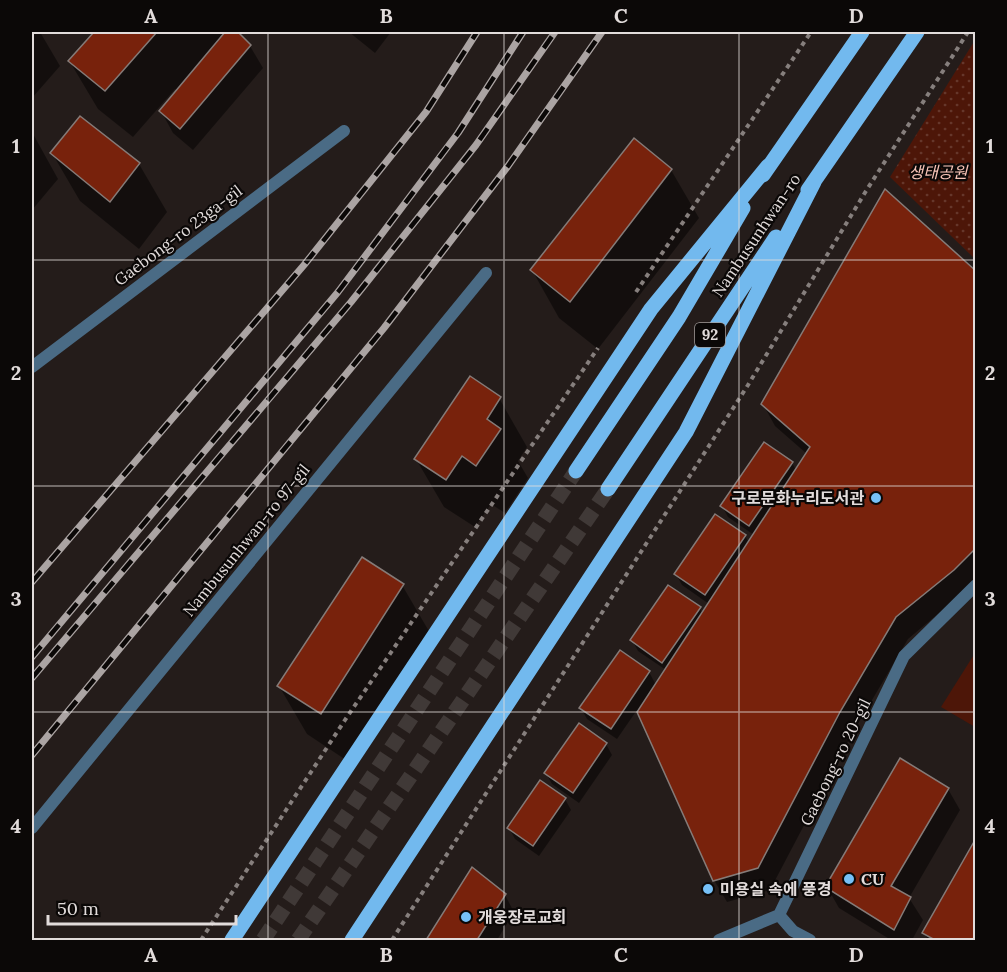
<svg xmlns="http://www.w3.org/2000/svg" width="1007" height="972" font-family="Lora,'Noto Sans KR',serif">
<defs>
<pattern id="park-dots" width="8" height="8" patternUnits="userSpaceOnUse" patternTransform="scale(1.5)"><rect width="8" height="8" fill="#4d1608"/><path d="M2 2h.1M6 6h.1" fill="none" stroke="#66372b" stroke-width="1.8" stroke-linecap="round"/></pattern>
</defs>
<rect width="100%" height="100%" fill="#241c1a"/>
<path fill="#4d1608" d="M975,653L976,727H975L941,707Z"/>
<path fill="url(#park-dots)" d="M975,40V259L890,177Z"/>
<path fill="#0007" d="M32,32H40L60,66L32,98Z
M96,32H236L250,46L263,68L193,150L173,133L161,111L178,91L175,89L133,137L98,109L70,62Z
M349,32H391L375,53Z
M32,132L58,179L32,210Z
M52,153L139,164L167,212L139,249L80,201Z
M671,170L699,218L598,349L559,318L532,270Z
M976,273V582L908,639L852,734L770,890L727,902L714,880L637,710L617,739L587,719L581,708L620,652L649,672L656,685L666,670L638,651L632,640L700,608L703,614L709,604L682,585L676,574L745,536L749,543L754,535L728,517L722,506L792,463L796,470L807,454L775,426L763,404Z
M499,398L527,447L518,461L528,478L505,513L491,504L475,527L444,507L416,459Z
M402,585L430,633L349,762L307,734L279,686Z
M606,744L612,755L579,803L552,784L546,773Z
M948,789L960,810L909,898L923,920L912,940H891L839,908L827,887Z
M565,799L571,810L539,856L515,839L509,828Z
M975,842L976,940H928L924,933Z
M472,869L505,895L514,912L497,940H428Z"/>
<path fill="#78220c" stroke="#857b78" stroke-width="1.5" d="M94,32H157L105,91L68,61Z
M225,32H238L251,45L180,129L159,111Z
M80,116L140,163L110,202L50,153Z
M634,138L672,169L570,302L530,270Z
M885,189L976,271V548L954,570L896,617L840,712L758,868L713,881L637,712L810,447L761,404Z
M470,376L501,397L487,419L501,429L476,466L462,456L446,480L414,459Z
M764,442L793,462L749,526L720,506Z
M715,514L746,535L705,595L674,574Z
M362,557L404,584L321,714L277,686Z
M668,585L701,607L662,663L630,640Z
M620,650L650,671L611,729L579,708Z
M579,723L607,743L573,793L544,773Z
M900,758L949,788L891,886L911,897L894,930L825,887Z
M540,780L566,798L533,846L507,828Z
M975,840L976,935L972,940H935L922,933Z
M472,867L506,894L477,940H426Z"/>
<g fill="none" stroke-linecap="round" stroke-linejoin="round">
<path stroke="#403937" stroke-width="15" stroke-dasharray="15 8" stroke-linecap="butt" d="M263,940L576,471
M298,940L608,489"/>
<path stroke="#867f7d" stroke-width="4" stroke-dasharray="4.5 4.5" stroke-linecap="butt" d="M636,292L811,32
M201,940L345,720L598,348
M392,940L748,385L866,191L968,32"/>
<path stroke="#4a6b85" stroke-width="12" d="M32,828L486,273"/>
<path stroke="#4a6b85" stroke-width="12" d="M32,367L344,131
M779,915L793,931L810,940
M719,940L779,915L904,656L976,585"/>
<path stroke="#72b9ee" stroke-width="15" d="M763,175L862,32
M808,190L917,32
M576,471L679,317L743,208
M608,489L776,237
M232,940L651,309L768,166
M352,940L686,432L814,182"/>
<g stroke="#aba4a3" stroke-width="7">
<path id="rail" d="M32,582L304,265L426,112L477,32
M32,657L338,292L458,133L523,32
M32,678L351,302L476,145L555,32
M32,755L384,328L508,166L602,32"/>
</g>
<use href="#rail" stroke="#0b0807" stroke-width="4.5" stroke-dasharray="14" stroke-linecap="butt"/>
</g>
<path fill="none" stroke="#e2dcdb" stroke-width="1.5" stroke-opacity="0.55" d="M268,32V940M504,32V940M739,32V940M32,260H976M32,486H976M32,712H976"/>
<g fill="#76c0f7" stroke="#0b0807" stroke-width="2">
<circle cx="876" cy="498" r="6"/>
<circle cx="849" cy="879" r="6"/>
<circle cx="708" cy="889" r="6"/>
<circle cx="466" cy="917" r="6"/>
</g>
<g text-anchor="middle" stroke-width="4.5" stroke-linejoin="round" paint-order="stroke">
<rect fill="#0b0807" stroke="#a29c9b" stroke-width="1.5" x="695" y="323" width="30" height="24" rx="4.5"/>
<g font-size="15" font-weight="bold" fill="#e2dcdb">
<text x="710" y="340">92</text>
</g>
<g font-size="16" font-style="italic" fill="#f7c4b7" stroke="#0b0807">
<text x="938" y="178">생태공원</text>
</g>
<g font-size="16" fill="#e2dcdb" stroke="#0b0807">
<text transform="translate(178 235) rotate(-37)" y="6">Gaebong-ro 23ga-gil</text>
<text transform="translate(756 235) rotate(-56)" y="6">Nambusunhwan-ro</text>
<text transform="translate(246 540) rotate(-51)" y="6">Nambusunhwan-ro 97-gil</text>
<text transform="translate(835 762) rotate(-64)" y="6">Gaebong-ro 20-gil</text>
</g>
<g font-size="16" font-weight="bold" fill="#e2dcdb" stroke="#0b0807" text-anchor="start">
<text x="864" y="504" text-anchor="end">구로문화누리도서관</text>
<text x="861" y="885">CU</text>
<text x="720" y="895">미용실 속에 풍경</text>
<text x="478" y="923">개웅장로교회</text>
</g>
</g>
<rect width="1007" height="972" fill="none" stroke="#0b0807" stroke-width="66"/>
<path d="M48 915v9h188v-9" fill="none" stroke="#e2dcdb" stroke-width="3"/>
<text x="57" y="915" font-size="18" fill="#e2dcdb" stroke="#0b0807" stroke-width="4.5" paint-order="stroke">50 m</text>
<rect x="33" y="33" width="941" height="906" fill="none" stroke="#e2dcdb" stroke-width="2"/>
<g font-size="20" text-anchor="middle" font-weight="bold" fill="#e2dcdb">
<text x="151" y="23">A</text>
<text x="386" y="23">B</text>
<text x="621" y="23">C</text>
<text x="856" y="23">D</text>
<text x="16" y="153">1</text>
<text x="990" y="153">1</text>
<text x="16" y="380">2</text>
<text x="990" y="380">2</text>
<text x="16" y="606">3</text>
<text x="990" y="606">3</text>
<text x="16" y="833">4</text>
<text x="990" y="833">4</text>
<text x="151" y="962">A</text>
<text x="386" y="962">B</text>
<text x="621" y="962">C</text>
<text x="856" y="962">D</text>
</g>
</svg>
